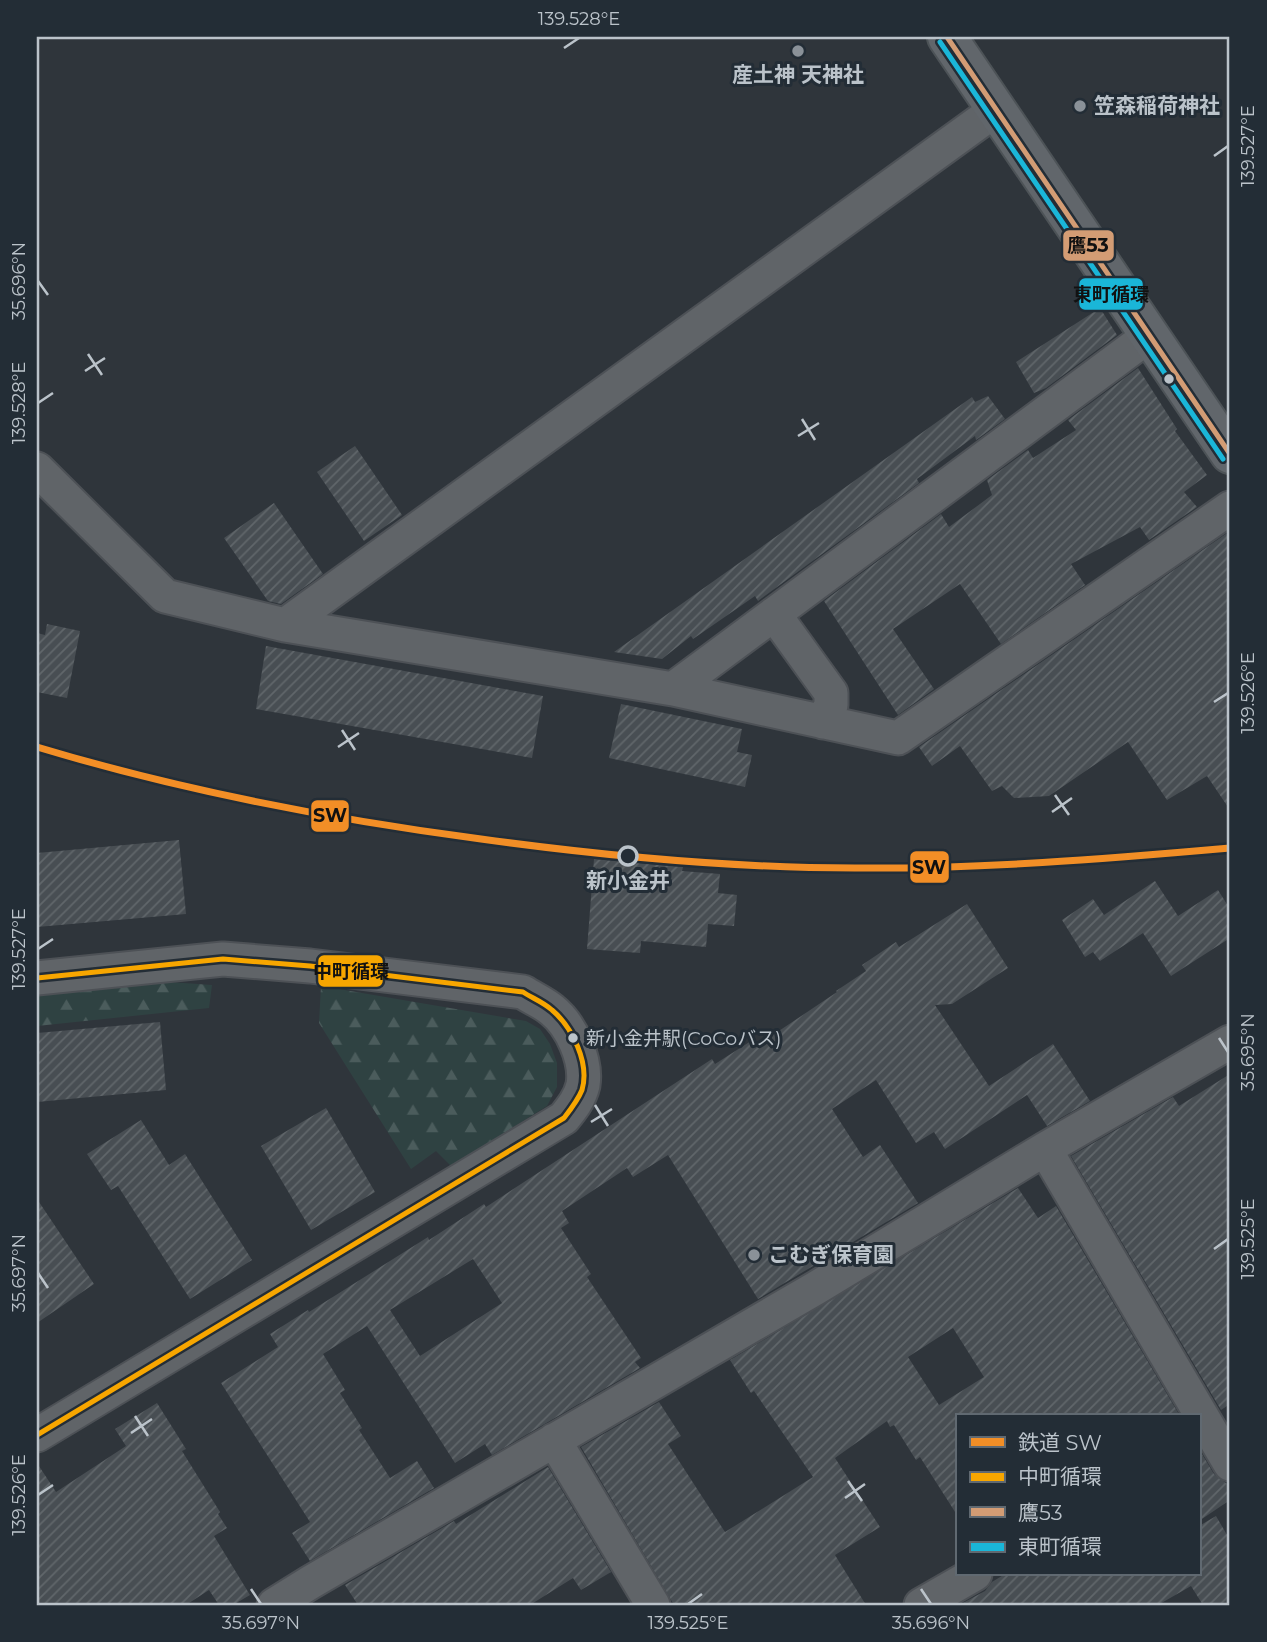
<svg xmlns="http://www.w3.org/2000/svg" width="1267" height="1642" font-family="Montserrat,'Noto Sans JP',sans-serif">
<defs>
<pattern id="forest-firs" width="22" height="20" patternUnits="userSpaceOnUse" patternTransform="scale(1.75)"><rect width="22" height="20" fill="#2f4242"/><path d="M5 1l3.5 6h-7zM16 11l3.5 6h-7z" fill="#4b5c5c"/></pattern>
<pattern id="building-hatch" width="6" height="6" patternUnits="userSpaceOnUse" patternTransform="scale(1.75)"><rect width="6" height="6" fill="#484e53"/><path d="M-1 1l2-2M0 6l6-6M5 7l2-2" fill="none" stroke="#60666a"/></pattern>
</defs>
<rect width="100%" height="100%" fill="#2f353b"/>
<path fill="url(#forest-firs)" d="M126,979L212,985L209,1008L37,1026V989Z
M321,986L526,1021L540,1029L550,1044L557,1063V1087L547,1106L451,1166L436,1151L411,1169L319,1023Z"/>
<path fill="url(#building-hatch)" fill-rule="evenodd" d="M1100,308L1117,335L1046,388L1034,393L1016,362Z
M1138,368L1177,429L1175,431L1207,475L1184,492L1197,507L1149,540L1140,527L1071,564L1085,585L1001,644L960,584L893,629L934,689L898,715L824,601L941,514L949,527L992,495L987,480L1028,450L1033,458L1076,430L1068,420Z
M988,396L1005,419L976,440L975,436L917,479L919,483L758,601L755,596L693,639L691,636L662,659L614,652L972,397L975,402Z
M355,446L402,515L364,541L317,472Z
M274,503L323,574L281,604L268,601L224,538Z
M1230,531V810L1207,776L1167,800L1128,742L1049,796L1014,798L1002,786L992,791L960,746L932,766L919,747Z
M47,624L80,631L67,698L37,692V633L45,635Z
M266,646L543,696L532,758L256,709Z
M621,704L742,729L737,752L752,755L745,787L609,758Z
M179,840L186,914L37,927V853Z
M594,859L683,867L682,871L720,874L718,893L737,895L734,926L708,924L706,947L641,941L640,953L587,949Z
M1155,881L1178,916L1218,890L1230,909V938L1171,976L1143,933L1100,961L1093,952L1085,957L1062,920L1093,899L1104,915Z
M967,904L1008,968L952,1004L935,1005L989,1086L1053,1044L1090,1101L1047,1126L1027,1095L945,1149L934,1132L916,1143L876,1080L832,1109L863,1157L880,1145L918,1203L758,1299L668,1155L633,1177L627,1168L562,1211L569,1223L561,1228L591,1274L587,1277L641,1358L635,1362L640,1368L492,1455L485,1444L455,1463L367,1326L323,1354L345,1390L340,1393L362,1428L359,1430L390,1478L417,1461L434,1488L310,1561L292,1533L310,1522L221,1383L278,1347L270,1334L308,1310L309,1312L428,1237L429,1240L484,1204L486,1207L712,1059L715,1064L751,1041L755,1047L837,992L836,991L866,971L862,965L896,942L899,947ZM473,1259L502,1303L420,1356L390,1310Z
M160,1022L166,1090L37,1102V1033Z
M1230,1074V1404L1221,1410L1071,1156L1173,1097L1179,1106Z
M326,1108L375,1192L311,1230L261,1146Z
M141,1120L169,1165L185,1154L252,1260L190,1299L118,1186L111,1190L87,1154Z
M1018,1188L1038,1218L1056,1206L1180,1416H957V1515L920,1457L916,1460L894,1425L890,1427L887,1421L835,1458L880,1527L835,1555L866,1605H674L581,1447L659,1402L681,1436L668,1444L725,1532L813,1477L754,1391L751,1393L730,1360ZM953,1328L984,1377L939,1405L908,1357Z
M37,1199L94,1284L37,1323Z
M157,1403L186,1449L182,1451L220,1512L218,1514L227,1528L214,1536L250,1595L233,1605H219L209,1590L186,1605H37V1463L56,1492L126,1446L115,1429Z
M1199,1449L1214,1474L1230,1486V1500L1199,1521Z
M548,1467L611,1572L581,1590L573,1578L530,1605H358L345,1585L454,1521L456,1524Z
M1216,1516L1230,1540V1605H1203L1191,1586L1158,1605H959L985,1591L992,1582L1005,1574H1199V1526Z"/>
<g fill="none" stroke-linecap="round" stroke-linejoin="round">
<g stroke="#4d5156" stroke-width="37">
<path id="minor" d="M37,469L165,596L285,625L673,689L898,738L1230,508
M774,614L831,693V705L823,722
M285,625L997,109
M673,689L1150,335
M37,978L223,959L310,966L523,992C532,998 544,1003 552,1010C571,1025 587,1060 583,1085C580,1098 572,1108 564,1118L37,1435
M1045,1149L1230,1464
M554,1440L653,1605
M274,1605L311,1582L816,1288L1045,1149L1230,1042
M921,1605L975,1574"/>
</g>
<g stroke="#4d5357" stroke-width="42">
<path id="major" d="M947,37L1230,454"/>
</g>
<use href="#minor" stroke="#606468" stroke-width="33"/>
<use href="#major" stroke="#61666b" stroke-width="38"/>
<g stroke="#232d36" stroke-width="10">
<path id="bus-1" d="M37,978L223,959L310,966L523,992C532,998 543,1002 552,1010C572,1027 590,1063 582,1090C578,1100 571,1109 564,1118L37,1435"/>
</g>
<g stroke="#232d36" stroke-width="10">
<path id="bus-2" d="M947,37L1230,454"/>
</g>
<g stroke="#232d36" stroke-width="10">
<path id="bus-3" d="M940,42L1223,459"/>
</g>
<use href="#bus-1" stroke="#f7a600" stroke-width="5"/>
<use href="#bus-2" stroke="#d39c74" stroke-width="5"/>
<use href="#bus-3" stroke="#1ab6d8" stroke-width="5"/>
<g stroke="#232d36" stroke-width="12">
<path id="rail-1" d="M37,747C183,791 330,819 481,839C605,856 730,868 855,868C980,869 1105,859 1230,848"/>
</g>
<use href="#rail-1" stroke="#f28e26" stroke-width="7"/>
</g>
<path fill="none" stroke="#bbc3ca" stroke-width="2.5" d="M564,48L579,38M1214,156L1228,146M38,281L48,295M88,354L102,375M85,371L105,358M38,403L53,393M802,419L815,440M798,436L819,423M1214,702L1228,693M342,730L355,750M338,747L359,733M1055,795L1069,815M1052,812L1072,798M38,949L53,939M1219,1038L1228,1052M595,1105L608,1126M591,1122L612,1109M1214,1249L1228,1239M38,1273L48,1288M135,1416L148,1436M131,1433L152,1419M848,1481L862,1501M38,1495L53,1485M845,1498L865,1484M251,1589L261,1604M921,1589L931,1604M688,1604L702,1594"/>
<g fill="#8a9198" stroke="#232d36" stroke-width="2.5">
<circle cx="798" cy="51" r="7"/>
<circle cx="1080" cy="106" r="7"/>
<circle cx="754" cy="1255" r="7"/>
</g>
<g fill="#bbc3ca" stroke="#232d36" stroke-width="2.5">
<circle cx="1169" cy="379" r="6"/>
<circle cx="573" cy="1038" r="6"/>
</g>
<circle fill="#232d36" stroke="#bbc3ca" stroke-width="3.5" cx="628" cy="856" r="9"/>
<g text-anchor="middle" stroke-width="6" stroke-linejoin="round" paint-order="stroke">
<g font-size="19" fill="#bbc3ca" stroke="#232d36" text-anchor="start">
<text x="586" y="1045">新小金井駅(CoCoバス)</text>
</g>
<g font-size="21" font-weight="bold" fill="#bbc3ca" stroke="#232d36" text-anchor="start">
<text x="798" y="82" text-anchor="middle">産土神 天神社</text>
<text x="1094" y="113">笠森稲荷神社</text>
<text x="768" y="1262">こむぎ保育園</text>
</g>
<g font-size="21" font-weight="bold" fill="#bbc3ca" stroke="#232d36">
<text x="628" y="888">新小金井</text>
</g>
</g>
<g stroke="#232d36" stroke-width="2.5">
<rect x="1062" y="229" width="53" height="33" rx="7" fill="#d39c74"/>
<rect x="1078" y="277" width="66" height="34" rx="7" fill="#1ab6d8"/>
<rect x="310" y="799" width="40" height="34" rx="7" fill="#f28e26"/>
<rect x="909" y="850" width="41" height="34" rx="7" fill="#f28e26"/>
<rect x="317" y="954" width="67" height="34" rx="7" fill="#f7a600"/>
</g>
<g font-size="19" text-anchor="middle" font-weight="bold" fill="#111">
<text x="1088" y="252">鷹53</text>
<text x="1111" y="301">東町循環</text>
<text x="330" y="822">SW</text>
<text x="929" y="874">SW</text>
<text x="351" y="978">中町循環</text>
</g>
<rect width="1267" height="1642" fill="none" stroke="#232d36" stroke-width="77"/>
<rect x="956" y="1414" width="245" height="161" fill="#232d36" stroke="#606971" stroke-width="2"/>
<rect x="970" y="1437" width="35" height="10" fill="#f28e26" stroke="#606971" stroke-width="2"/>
<text x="1018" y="1450" font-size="21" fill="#bbc3ca">鉄道 SW</text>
<rect x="970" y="1472" width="35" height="10" fill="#f7a600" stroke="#606971" stroke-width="2"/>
<text x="1018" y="1484" font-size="21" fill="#bbc3ca">中町循環</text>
<rect x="970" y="1507" width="35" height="10" fill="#d39c74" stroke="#606971" stroke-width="2"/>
<text x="1018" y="1520" font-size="21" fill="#bbc3ca">鷹53</text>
<rect x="970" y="1542" width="35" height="10" fill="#1ab6d8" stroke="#606971" stroke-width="2"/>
<text x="1018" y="1554" font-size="21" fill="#bbc3ca">東町循環</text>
<rect x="38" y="38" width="1190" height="1566" fill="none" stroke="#bbc3ca" stroke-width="2.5"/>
<g font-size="18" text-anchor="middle" fill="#bbc3ca">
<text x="579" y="25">139.528°E</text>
<text transform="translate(1248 146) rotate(-90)" y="6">139.527°E</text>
<text transform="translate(19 281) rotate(-90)" y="6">35.696°N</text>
<text transform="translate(19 403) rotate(-90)" y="6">139.528°E</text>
<text transform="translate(1248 693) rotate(-90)" y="6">139.526°E</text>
<text transform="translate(19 949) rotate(-90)" y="6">139.527°E</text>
<text transform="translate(1248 1052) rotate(-90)" y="6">35.695°N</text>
<text transform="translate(1248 1239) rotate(-90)" y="6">139.525°E</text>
<text transform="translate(19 1273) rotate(-90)" y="6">35.697°N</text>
<text transform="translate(19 1495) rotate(-90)" y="6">139.526°E</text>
<text x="261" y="1629">35.697°N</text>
<text x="688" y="1629">139.525°E</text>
<text x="931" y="1629">35.696°N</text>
</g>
</svg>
